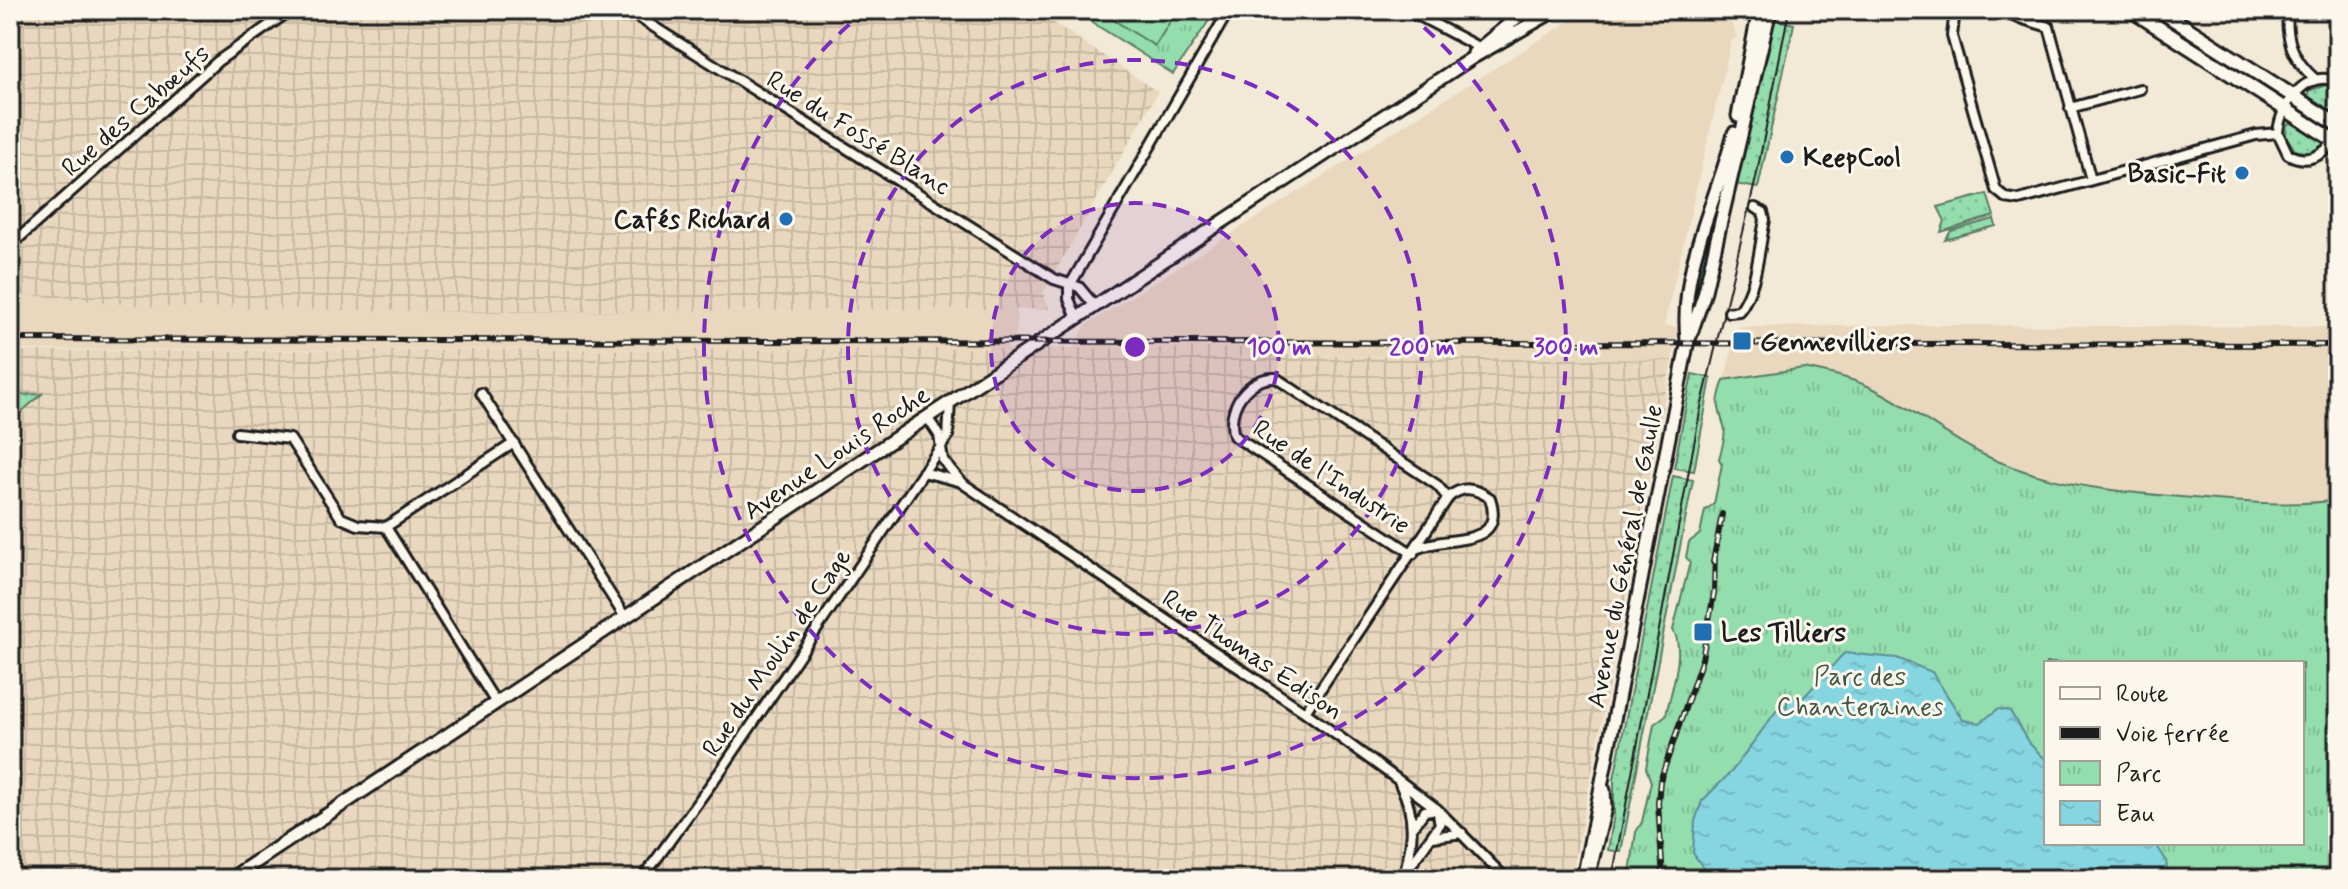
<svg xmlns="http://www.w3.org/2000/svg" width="2348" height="889" font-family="Mynerve,sans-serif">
<defs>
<pattern id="industrial-grid" width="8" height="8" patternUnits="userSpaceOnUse" patternTransform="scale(2)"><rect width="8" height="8" fill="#e9d8be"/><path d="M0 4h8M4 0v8" fill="none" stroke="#c7b9a3"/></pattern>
<pattern id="grass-dots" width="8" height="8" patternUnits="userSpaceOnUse" patternTransform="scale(2)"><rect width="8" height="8" fill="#94ddad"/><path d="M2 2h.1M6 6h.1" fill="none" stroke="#7fbd94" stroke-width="1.8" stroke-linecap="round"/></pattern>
<pattern id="park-tufts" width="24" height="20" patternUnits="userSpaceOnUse" patternTransform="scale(2)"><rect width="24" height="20" fill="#94ddad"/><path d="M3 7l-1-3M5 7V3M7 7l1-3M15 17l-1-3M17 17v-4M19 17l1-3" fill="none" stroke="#7fbd94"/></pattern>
<pattern id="water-ripples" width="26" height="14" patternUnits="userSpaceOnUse" patternTransform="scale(2)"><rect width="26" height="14" fill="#86d6e1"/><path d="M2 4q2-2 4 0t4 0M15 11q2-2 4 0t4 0" fill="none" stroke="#73b7c0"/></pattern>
</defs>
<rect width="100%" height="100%" fill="#f3e9d7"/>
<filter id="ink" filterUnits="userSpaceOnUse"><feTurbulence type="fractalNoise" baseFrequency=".0125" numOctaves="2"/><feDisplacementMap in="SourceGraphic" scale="16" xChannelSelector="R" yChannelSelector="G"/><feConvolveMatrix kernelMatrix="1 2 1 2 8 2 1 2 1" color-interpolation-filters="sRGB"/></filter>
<g filter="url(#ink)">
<path fill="#e9d8be" d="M1587,10H1717L1732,24L1737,37L1731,42L1664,326L1679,327L1672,360L1256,355V348L1072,349L1086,325Z
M10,265L487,312L1017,309V331L1007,349L10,350Z
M1934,325L2338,327V500L2311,504L2230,502L2112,492L2048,480L1986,455L1926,424L1875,390L1804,368L1724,380L1738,327Z"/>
<path fill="url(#industrial-grid)" d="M10,10H1035L1158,92L1043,293L1049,309L486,312L151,307L31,295L10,297Z
M1256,348L1257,355L1672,360L1571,879H10V351Z"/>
<path fill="url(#grass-dots)" stroke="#587c64" stroke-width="2" d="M2143,10H2152L2275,90H2267Z
M1773,19L1794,24L1758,188L1735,184Z
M2326,85L2338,90V116L2309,97L2308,91Z
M2292,122L2324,144L2310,153L2295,150L2286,136L2287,125Z
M1987,194L1994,216L1941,232L1945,221L1938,207Z
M1718,207L1698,299H1694L1713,208Z
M1994,219L1996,226L1945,240L1951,231Z
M1692,374L1711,378L1694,471L1674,468Z
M42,394L20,413L11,395Z
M1673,476L1693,480L1621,852L1608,850L1614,815V779Z"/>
<path fill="url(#park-tufts)" stroke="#587c64" stroke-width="2" fill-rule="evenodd" d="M1073,10H1216L1173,74Z
M1804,368C1828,373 1852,378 1874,389C1911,407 1945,436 1984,455C2051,487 2120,492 2192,498C2240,502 2290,507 2338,500V879H1629L1636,832L1642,822L1651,782L1646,768L1654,724L1666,715C1671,691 1686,650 1673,630L1690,562L1686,557L1689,542L1700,534L1705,510L1714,504L1722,464L1719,459C1721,450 1727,434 1724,426C1717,405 1716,402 1724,380ZM2046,663H2302V843H2046Z"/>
<path fill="#94ddad" stroke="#587c64" stroke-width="2" d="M1098,10H1177L1155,46Z"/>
<path fill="url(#water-ripples)" stroke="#5c8c92" stroke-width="2" d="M1844,653L1897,658L1932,672L1963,720L1980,723L1998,709L2010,711L2028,742L2046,760V843H2155L2166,860L2168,879H1711L1693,853L1695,821L1702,801L1732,771L1780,706H1787V698L1804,697Z"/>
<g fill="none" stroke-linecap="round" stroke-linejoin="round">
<g stroke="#1c1c1c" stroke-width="14">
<path id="minor" d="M627,10L1054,279L1079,287L1095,306
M1408,10L1478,47
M1955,10L1952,36L1996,190L2006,198L2019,200L2256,135L2278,133
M1993,10L2049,27L2091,180
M2288,10C2285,39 2293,60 2315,79
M2070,108L2140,89
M2337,138C2324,155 2308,165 2288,154L2278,133C2280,104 2307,68 2338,82
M10,246L218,61L291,10
M1069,287L1229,10
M1069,287V299L1077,318
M1729,312L1739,311C1757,289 1759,248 1765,220L1763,212L1755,208
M481,393L625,617
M927,417L939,435L943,460L962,483L1305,712L1397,779L1437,809L1506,879
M237,433L290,439L341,518L358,525L386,527
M923,472L962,482
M386,527L496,703
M386,527L514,443
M1413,554L1234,436C1225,409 1248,376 1276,378L1437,485L1448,498
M1305,712L1448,498C1462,485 1475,488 1490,498C1507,550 1446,534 1416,549
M1400,784C1417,817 1413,841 1404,875
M1414,825L1425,811L1437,809
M1433,837L1462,833
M1406,872L1440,824L1437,809
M642,879L724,766L948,436L950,402"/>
</g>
<g stroke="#1c1c1c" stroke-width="17">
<path id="secondary" d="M1474,53L1526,10
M1738,116L1759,10
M1687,340C1679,267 1717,201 1734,133
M1588,878L1605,808L1604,790
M230,879L1219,224L1475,56L1556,10
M1583,879L1687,345L1704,295L1770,10"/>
</g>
<g stroke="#1c1c1c" stroke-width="18">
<path id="primary" d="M2131,10L2338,143
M2159,10L2338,125"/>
</g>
<use href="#minor" stroke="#fbf7ec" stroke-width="8"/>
<use href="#secondary" stroke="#fbf7ec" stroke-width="11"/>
<use href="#primary" stroke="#fbf7ec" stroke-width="12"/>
<path stroke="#1c1c1c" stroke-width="2" d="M1612,879L1700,412L1756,178L1789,10"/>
<g stroke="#1c1c1c" stroke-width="6">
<path id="rail" d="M10,339L2338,345
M1713,562L1722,514
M1663,879L1658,803L1660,781L1702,659L1714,593L1715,551"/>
</g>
<use href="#rail" stroke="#fbf7ec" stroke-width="3" stroke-dasharray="9" stroke-linecap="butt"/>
</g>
</g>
<circle cx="1135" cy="347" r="144" fill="#7b2cbf" fill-opacity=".12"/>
<g fill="none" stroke="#7b2cbf" stroke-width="4" stroke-dasharray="14 10">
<circle cx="1135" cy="347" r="144"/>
<circle cx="1135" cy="347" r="287"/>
<path d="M1406 12A431 431 0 1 1 864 12"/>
</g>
<g fill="#1f6fb2" stroke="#fbf7ec" stroke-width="3">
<circle cx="1787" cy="157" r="8"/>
<circle cx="2242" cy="173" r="8"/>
<circle cx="786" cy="219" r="8"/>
<rect x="1732" y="331" width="20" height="20" rx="4"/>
<rect x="1693" y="622" width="20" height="20" rx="4"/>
</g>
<g text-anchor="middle" stroke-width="6" stroke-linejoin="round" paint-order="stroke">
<g font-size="26" fill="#1c1c1c" stroke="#fbf7ec">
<text transform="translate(135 110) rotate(-41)" y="9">Rue des Cabœufs</text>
<text transform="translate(859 132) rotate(32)" y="9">Rue du Fossé Blanc</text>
<text transform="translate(836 452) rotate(-34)" y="9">Avenue Louis Roche</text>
<text transform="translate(1332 476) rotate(34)" y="9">Rue de l'Industrie</text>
<text transform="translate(1624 556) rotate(-79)" y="9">Avenue du Général de Gaulle</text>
<text transform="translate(776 652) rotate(-56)" y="9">Rue du Moulin de Cage</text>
<text transform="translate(1253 654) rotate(34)" y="9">Rue Thomas Edison</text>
</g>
<g font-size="26" font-weight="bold" fill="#1c1c1c" stroke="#fbf7ec" text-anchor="start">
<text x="1803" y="166">KeepCool</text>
<text x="2226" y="182" text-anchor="end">Basic-Fit</text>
<text x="770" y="228" text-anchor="end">Cafés Richard</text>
<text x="1760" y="350">Gennevilliers</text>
<text x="1721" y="641">Les Tilliers</text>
</g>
<g font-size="26" fill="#405648" stroke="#fbf7ec">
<text x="1860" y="685">Parc des<tspan x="1860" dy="30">Chanteraines</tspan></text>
</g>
</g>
<circle cx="1135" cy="347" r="12" fill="#7b2cbf" stroke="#fbf7ec" stroke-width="4"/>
<g font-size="24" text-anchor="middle" font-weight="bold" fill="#7b2cbf" stroke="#fbf7ec" stroke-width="6" stroke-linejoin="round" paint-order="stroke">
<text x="1279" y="355">100 m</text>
<text x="1422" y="355">200 m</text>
<text x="1566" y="355">300 m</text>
</g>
<rect width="2348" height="889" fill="none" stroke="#fbf7ec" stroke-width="40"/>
<rect x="20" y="20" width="2308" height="849" fill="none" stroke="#1c1c1c" stroke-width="3" filter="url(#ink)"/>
<rect x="2044" y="661" width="260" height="184" fill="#fbf7ec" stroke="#a29f99" stroke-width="2"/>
<rect x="2060" y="687" width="40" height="12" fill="#fbf7ec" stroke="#a29f99" stroke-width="2"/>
<text x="2116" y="701" font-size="24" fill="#1c1c1c">Route</text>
<rect x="2060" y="727" width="40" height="12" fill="#1c1c1c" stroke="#a29f99" stroke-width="2"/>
<text x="2116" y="741" font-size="24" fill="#1c1c1c">Voie ferrée</text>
<rect x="2060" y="761" width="40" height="24" fill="url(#park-tufts)" stroke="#a29f99" stroke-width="2"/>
<text x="2116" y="781" font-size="24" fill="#1c1c1c">Parc</text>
<rect x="2060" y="801" width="40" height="24" fill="url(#water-ripples)" stroke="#a29f99" stroke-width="2"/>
<text x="2116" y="821" font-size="24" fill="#1c1c1c">Eau</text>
</svg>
